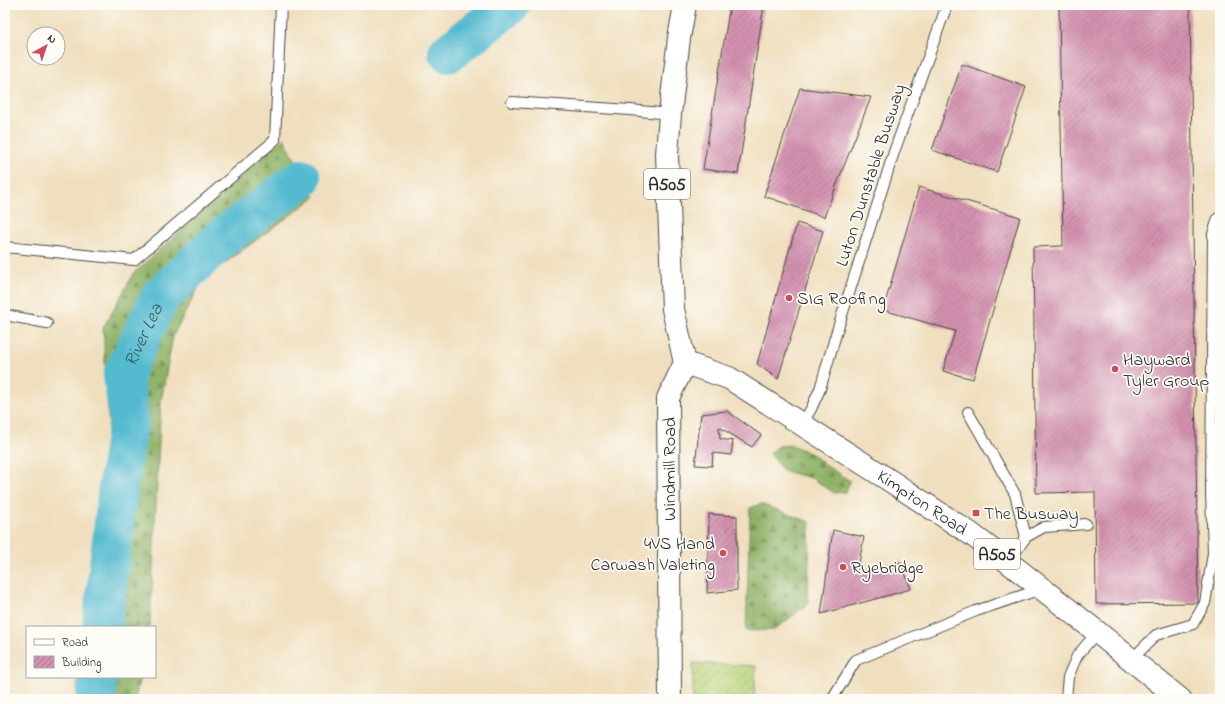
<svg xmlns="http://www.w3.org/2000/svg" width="1225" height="704" font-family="'Indie Flower',sans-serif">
<defs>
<pattern id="forest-firs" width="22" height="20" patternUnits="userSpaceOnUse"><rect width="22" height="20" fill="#90b267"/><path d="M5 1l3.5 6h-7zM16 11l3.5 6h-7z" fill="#769155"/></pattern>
<pattern id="garden-furrows" width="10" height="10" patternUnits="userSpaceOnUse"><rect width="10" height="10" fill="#b6d076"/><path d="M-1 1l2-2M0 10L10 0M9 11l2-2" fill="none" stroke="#9db366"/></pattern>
<pattern id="building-hatch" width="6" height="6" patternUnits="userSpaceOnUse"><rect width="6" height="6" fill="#d391af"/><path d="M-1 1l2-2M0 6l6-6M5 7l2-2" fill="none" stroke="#ab778f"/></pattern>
</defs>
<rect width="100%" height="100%" fill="#fdfcf7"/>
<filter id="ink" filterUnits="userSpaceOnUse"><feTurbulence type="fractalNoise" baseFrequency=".025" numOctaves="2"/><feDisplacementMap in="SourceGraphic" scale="8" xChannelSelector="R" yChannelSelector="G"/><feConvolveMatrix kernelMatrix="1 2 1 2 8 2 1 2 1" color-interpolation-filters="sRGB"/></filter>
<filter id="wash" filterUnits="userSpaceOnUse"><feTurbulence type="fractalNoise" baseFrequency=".012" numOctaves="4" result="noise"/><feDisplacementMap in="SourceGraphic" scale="16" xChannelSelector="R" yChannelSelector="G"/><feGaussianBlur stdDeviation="0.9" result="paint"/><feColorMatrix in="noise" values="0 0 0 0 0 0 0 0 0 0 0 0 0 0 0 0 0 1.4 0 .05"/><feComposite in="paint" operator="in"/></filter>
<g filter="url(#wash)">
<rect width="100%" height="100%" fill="#f0dfbe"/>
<path fill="url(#forest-firs)" stroke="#5e6e49" d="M284,138L315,197L203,279L173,336L161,401L150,627H90L110,449L103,328L134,273Z
M792,445L814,455L825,465L850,481L846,492L834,493L812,478L783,471L770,453L779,446Z
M761,504L810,522L808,604L774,630L746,631L750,508Z
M84,677H140L135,699H82Z"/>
<path fill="url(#garden-furrows)" stroke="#707e50" d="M693,663L756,666L754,699H693Z"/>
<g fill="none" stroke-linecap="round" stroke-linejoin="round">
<g stroke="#52bad0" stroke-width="40">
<path d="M448,53L510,5"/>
<path id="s1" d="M102,627L118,488L129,418L123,375L160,297L223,237L301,179"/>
<path d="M96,699L97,677"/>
</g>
</g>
<g id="blocks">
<path fill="url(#building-hatch)" d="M730,5H764L738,174L703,169Z
M1059,5H1190L1198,603L1096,604L1095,492L1036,493L1033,247L1063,246Z
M962,64L1026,87L997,172L932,150Z
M800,88L871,97L824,217L764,196Z
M919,187L1020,217L973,379L943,371L955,331L883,310Z
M797,223L823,231L778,379L757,364Z
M727,411L761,435L752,447L719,427L720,439L733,441L731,455L713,453L712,466L695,465L701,414Z
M709,514L737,516V590L707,593Z
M833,530L864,537L857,573L901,562L911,589L821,614Z"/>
</g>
</g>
<g filter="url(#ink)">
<use href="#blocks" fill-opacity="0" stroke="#494641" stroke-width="1"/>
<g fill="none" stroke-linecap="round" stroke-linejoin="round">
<g stroke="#494641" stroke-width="12">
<path id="service" d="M512,102L630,110L670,114
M5,247L134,260L275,140L281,5
M5,315L47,323
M968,412L1015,494L1026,537L1008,562
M802,424L811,409L820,389L836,334L894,152L947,5
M1026,537L1044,527L1086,524
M1131,660L1156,635L1193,624L1205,603L1213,553L1211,492L1213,234L1218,218L1220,217
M832,699L856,660L976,611L1041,589
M1066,699L1068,677L1077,656L1097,632"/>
</g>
<g stroke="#494641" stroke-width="24">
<path id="secondary" d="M670,699L668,398L685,363"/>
</g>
<g stroke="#494641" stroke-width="24">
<g id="trunk">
<path id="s2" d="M685,5L679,38L670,114L667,154L673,309L685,363L729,378L889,480L971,534L1008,562L1097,632L1180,699"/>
</g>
</g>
<use href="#service" stroke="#fff" stroke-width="10"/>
<use href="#secondary" stroke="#fff" stroke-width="22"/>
<use href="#trunk" stroke="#fff" stroke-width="22"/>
</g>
</g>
<g fill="#d1495b" stroke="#fdfcf7" stroke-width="1.5">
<circle cx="789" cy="298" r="4"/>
<circle cx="1115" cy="369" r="4"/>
<rect x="972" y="509" width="8" height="8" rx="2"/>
<circle cx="723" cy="553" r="4"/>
<circle cx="843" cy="567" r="4"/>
</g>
<g text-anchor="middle" stroke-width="3.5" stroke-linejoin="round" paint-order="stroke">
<g fill="#fdfcf7" stroke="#6a6a68" stroke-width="1">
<rect x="644" y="169" width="46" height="30" rx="3"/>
<rect x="974" y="539" width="46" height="30" rx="3"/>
</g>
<g font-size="17" font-weight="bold" fill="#2b2b2b">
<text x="667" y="190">A505</text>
<text x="997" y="560">A505</text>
</g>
<g font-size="18" fill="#2b2b2b" stroke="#fdfcf7">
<text transform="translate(870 175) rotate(-72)" y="6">Luton Dunstable Busway</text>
<text transform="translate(669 469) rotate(-90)" y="6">Windmill Road</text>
<text dy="6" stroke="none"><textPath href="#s2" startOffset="637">Kimpton Road</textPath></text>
</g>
<g font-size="18" fill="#2b2b2b" stroke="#fdfcf7" text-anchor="start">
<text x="797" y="304">SIG Roofing</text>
<text x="1123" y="365">Hayward<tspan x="1123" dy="21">Tyler Group</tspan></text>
<text x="984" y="519">The Busway</text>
<text x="715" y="549" text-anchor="end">4VS Hand<tspan x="715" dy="21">Carwash Valeting</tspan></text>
<text x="851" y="573">Ryebridge</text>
</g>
<g font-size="19" font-style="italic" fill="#395d65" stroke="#fdfcf7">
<text dy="7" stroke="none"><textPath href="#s1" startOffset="299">River Lea</textPath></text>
</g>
</g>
<rect width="1225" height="704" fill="none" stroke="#fdfcf7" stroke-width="20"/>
<rect x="26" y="626" width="130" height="52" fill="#fdfcf7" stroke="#a9a8a5"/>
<rect x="34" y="639" width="20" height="6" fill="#ffffff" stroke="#a9a8a5"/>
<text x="62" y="646" font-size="12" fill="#2b2b2b">Road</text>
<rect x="34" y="656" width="20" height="12" fill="url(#building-hatch)" stroke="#a9a8a5"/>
<text x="62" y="666" font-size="12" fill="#2b2b2b">Building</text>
<g transform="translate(46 46) rotate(40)"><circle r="19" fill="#fdfcf7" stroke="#a9a8a5"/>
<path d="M0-3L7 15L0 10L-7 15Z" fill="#d1495b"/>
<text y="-6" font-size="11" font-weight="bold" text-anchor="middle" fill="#2b2b2b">N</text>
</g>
</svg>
